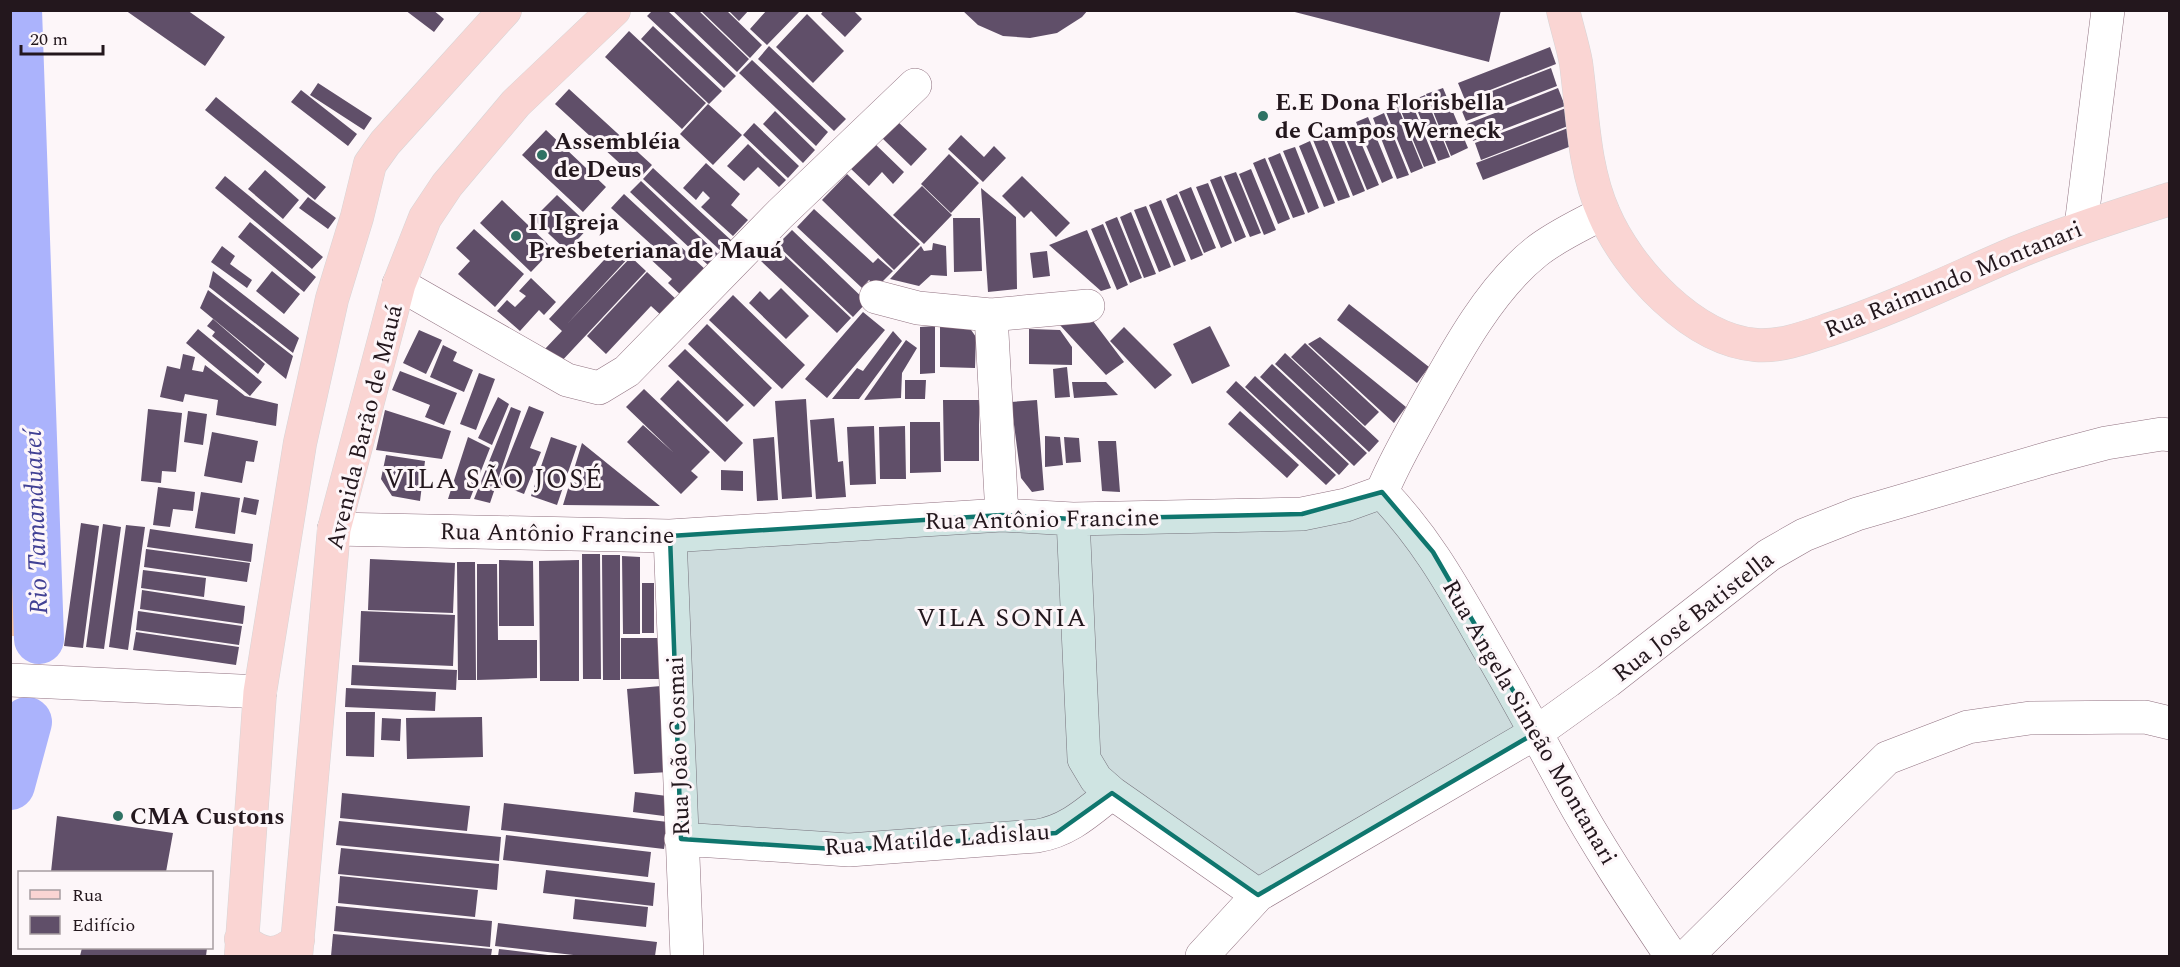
<svg xmlns="http://www.w3.org/2000/svg" width="2180" height="967" font-family="Spectral,serif">
<rect width="100%" height="100%" fill="#fdf6f9"/>
<path fill="#f7c6a6" d="M10,527H11L22,636H11Z"/>
<g fill="none" stroke-linecap="round" stroke-linejoin="round">
<path stroke="#abb3fc" stroke-width="50" d="M17,10L39,639
M10,785L27,722"/>
</g>
<path fill="#604f69" d="M125,10H187L225,37L205,66Z
M405,10H433L444,19L434,32Z
M653,10H667L736,76L724,88L647,16Z
M672,10H698L749,59L737,72Z
M700,10H726L762,45L750,58Z
M728,10H749L739,21Z
M767,10H801L767,45L750,29Z
M824,10H853L862,19L845,37L821,14Z
M962,10H1088L1082,17L1057,33L1030,38L1003,36L978,25Z
M1287,10H1501L1489,62Z
M807,14L844,51L813,83L776,47Z
M653,26L722,91L709,104L641,39Z
M629,31L706,103L682,129L605,57Z
M769,46L846,119L834,131L758,59Z
M1550,47L1556,64L1465,100L1458,83Z
M752,60L828,132L816,146L739,73Z
M1551,68L1557,86L1466,121L1459,104Z
M318,83L372,118L364,130L310,95Z
M1443,88L1468,148L1451,156L1426,94Z
M1558,88L1565,106L1473,141L1467,124Z
M569,89L652,165L638,180L555,104Z
M301,90L357,134L348,146L291,102Z
M1425,95L1450,157L1438,161L1413,100Z
M216,97L326,187L315,200L205,110Z
M1411,101L1436,163L1424,167L1399,106Z
M708,104L742,135L713,165L680,134Z
M1398,107L1423,168L1411,173L1386,112Z
M1566,108L1573,124L1481,160L1475,143Z
M775,111L815,150L803,163L763,124Z
M1384,113L1409,175L1397,179L1373,118Z
M1368,117L1393,178L1382,183L1356,122Z
M897,121L927,149L911,166L881,137Z
M754,123L799,166L788,178L743,135Z
M1353,124L1379,185L1367,190L1342,129Z
M1568,128L1574,145L1483,180L1476,163Z
M546,130L606,187L583,212L522,155Z
M1340,130L1365,191L1353,196L1328,134Z
M961,135L984,157L994,146L1006,158L983,182L948,149Z
M1325,135L1350,197L1338,201L1313,140Z
M1310,141L1335,203L1324,207L1299,146Z
M873,142L904,172L893,184L882,172L869,186L849,167Z
M748,144L786,180L779,187L758,167L744,181L727,166Z
M1295,147L1319,208L1308,213L1283,151Z
M1280,153L1305,214L1293,218L1268,158Z
M949,154L979,183L951,213L921,184Z
M1265,158L1290,219L1278,224L1253,163Z
M706,163L740,194L731,205L748,220L733,236L701,207L710,198L703,191L696,200L683,188Z
M653,168L732,241L722,252L643,179Z
M1251,169L1276,230L1264,235L1239,174Z
M265,170L299,200L283,219L248,189Z
M1236,172L1261,233L1250,237L1224,176Z
M847,174L920,244L894,270L822,200Z
M225,176L323,257L312,269L215,188Z
M1022,176L1070,223L1056,237L1031,211L1024,218L1002,196Z
M1221,176L1246,237L1235,242L1210,180Z
M641,181L719,255L709,266L630,192Z
M1208,183L1232,243L1221,248L1196,187Z
M922,186L952,215L924,244L893,215Z
M1191,187L1216,248L1204,253L1179,192Z
M981,188L1016,217L1017,289L988,292Z
M624,194L707,271L683,297L668,283L672,279L646,255L654,247L611,208Z
M1177,194L1203,255L1191,260L1166,199Z
M557,195L590,226L567,251L533,219Z
M308,197L336,218L328,229L299,208Z
M502,200L553,249L531,272L480,223Z
M1161,200L1186,261L1174,266L1149,205Z
M1146,206L1171,267L1159,272L1134,210Z
M814,209L873,263L878,258L893,271L877,287L869,280L862,288L797,227Z
M1131,212L1156,274L1144,278L1120,217Z
M1117,217L1142,278L1130,283L1105,222Z
M953,218H980L982,271L954,272Z
M250,222L316,277L304,292L238,237Z
M1103,224L1128,285L1117,290L1091,229Z
M474,229L524,274L495,307L458,274L470,261L456,248Z
M792,230L867,302L853,317L777,245Z
M1087,230L1111,288L1101,291L1049,245Z
M933,243L946,246L947,276L931,275L919,286L890,279L921,246L924,251L932,250Z
M618,245L630,256L567,324L631,257L646,271L559,364L544,350L562,331L549,319Z
M222,246L235,256L230,264L252,280L247,288L211,262Z
M775,246L851,318L837,333L761,261Z
M1047,251L1050,276L1033,278L1030,253Z
M213,271L299,338L293,353L209,287Z
M272,271L300,294L284,314L256,291Z
M647,272L678,301L663,317L651,306L606,354L587,336Z
M531,278L556,302L544,315L539,310L520,331L497,311L507,300L515,307L526,296L519,291Z
M781,288L809,316L786,339L749,303L760,291L769,300Z
M208,290L293,356L286,379L200,308Z
M733,295L805,365L782,389L709,320Z
M1349,304L1429,367L1417,383L1337,320Z
M863,312L885,330L827,398L805,379Z
M213,319L265,364L258,374L212,336L215,332L207,326Z
M1093,321L1124,362L1106,375L1059,324Z
M707,324L772,388L754,407L688,344Z
M935,326V373L920,374V327Z
M940,326L969,327L976,337L975,368L940,367Z
M1210,326L1230,366L1192,384L1173,344Z
M1124,327L1172,375L1155,389L1110,341Z
M198,329L262,382L250,396L186,343Z
M1029,329L1060,330L1072,347V365L1029,364Z
M419,330L442,340L426,374L403,363Z
M893,331L902,341L859,399H832L857,368L863,371Z
M1320,337L1406,407L1394,423L1308,344Z
M906,340L917,348L902,373L901,398L864,400Z
M1305,343L1379,412L1365,426L1291,357Z
M443,345L457,352L453,361L473,370L464,392L430,377Z
M685,349L744,405L727,422L668,366Z
M1285,353L1379,441L1369,452L1275,364Z
M183,354L195,357L192,370L203,372L205,365L245,396L278,404L276,426L216,415L218,400L185,394L183,402L160,397L167,366L180,369Z
M1272,364L1367,453L1354,466L1260,377Z
M1067,367L1070,397L1055,398L1053,369Z
M400,371L457,393L444,425L425,417L430,405L392,390Z
M479,373L495,379L476,430L460,424Z
M1255,376L1349,464L1339,475L1245,387Z
M678,380L743,443L725,462L660,399Z
M905,380H926L925,399H905Z
M1236,381L1336,475L1326,485L1226,392Z
M1072,382H1106L1118,395L1074,398Z
M644,389L710,452L691,471L698,477L681,494L627,442L643,425L674,453L626,407Z
M498,397L509,404L492,445L478,438Z
M806,399L812,497L782,499L775,401Z
M943,400H979V461H944Z
M1037,400L1044,490L1032,492L1021,478L1011,402Z
M529,406L544,412L530,448L541,452L524,494L498,484Z
M511,407L521,411L490,503L474,499Z
M148,409L182,413L176,472L162,471L161,483L141,481Z
M385,410L451,431L442,459L376,450Z
M188,411L207,414L203,445L184,442Z
M1240,411L1299,465L1287,478L1228,424Z
M834,418L838,462L843,461L846,497L816,499L810,420Z
M910,422H940L941,472L910,473Z
M874,426L876,484L850,485L847,427Z
M905,426L906,479H880L879,427Z
M212,432L258,441L254,462L246,461L242,483L204,476Z
M1045,436L1060,437L1063,465L1045,467Z
M468,437L490,448L470,499H448Z
M551,437L577,446L557,505L531,496Z
M774,437L778,500L757,501L753,439Z
M1064,437L1079,438L1081,462L1066,463Z
M1098,441H1116L1120,492L1102,491Z
M582,443L660,506L563,505Z
M386,455L425,461L420,501L392,496L381,479Z
M721,470L743,471V491L721,490Z
M158,487L195,492L193,511L173,509L170,527L153,525Z
M201,492L240,498L235,534L195,528Z
M244,497L259,500L256,515L241,512Z
M81,523L99,526L83,648L64,646Z
M103,524L121,527L104,649L86,647Z
M126,525L145,527L128,650L109,647Z
M150,529L253,544L251,562L147,547Z
M146,549L250,563L247,582L144,567Z
M582,554H600L601,679H583Z
M602,555H620V680H603Z
M622,556L640,557V634H623Z
M370,559L455,563L453,613L368,610Z
M499,560L533,561L534,626H499Z
M579,560V681H540L539,561Z
M457,562H475L476,680H458Z
M477,564H497L498,640H537V678L477,680Z
M143,570L206,578L204,597L141,588Z
M642,583H654V633H642Z
M142,590L245,606L243,624L140,609Z
M138,611L242,626L239,645L136,630Z
M361,611L455,615L453,666L359,662Z
M136,632L239,647L236,665L133,650Z
M621,638H665V679H621Z
M352,665L457,670L456,690L351,685Z
M661,686L669,772L634,774L627,689Z
M346,688L436,692L435,711L345,707Z
M346,712H375L374,757L346,756Z
M482,717L483,757L407,759L406,718Z
M382,718L401,719L400,741L381,740Z
M635,792L667,796L664,816L633,812Z
M342,793L470,806L467,831L340,818Z
M504,803L668,822L664,849L501,830Z
M57,816L173,833L166,872H51Z
M339,821L501,837L499,861L336,845Z
M506,835L651,852L648,877L503,860Z
M341,848L499,864L497,890L338,874Z
M546,870L655,883L653,906L543,893Z
M340,876L478,890L475,917L338,903Z
M575,899L648,907L646,927L573,919Z
M336,906L492,921L490,947L334,931Z
M498,923L657,942L655,956H582L495,946Z
M333,934L492,949L491,956H331Z
M82,948H207L206,956H80Z
M499,949L548,955V956H498Z"/>
<g fill="none" stroke-linecap="round" stroke-linejoin="round">
<g stroke="#917281" stroke-width="34">
<path id="minor" d="M2081,226L2108,10
M399,284L567,380L599,388L627,371L780,214L915,85
M876,297L918,308L991,315L1088,306
M991,315L1002,515
M1382,492C1426,539 1449,580 1480,634C1510,686 1539,738 1567,790C1598,847 1635,902 1671,956
M1073,519L1084,759L1096,779L1112,793L1258,895
M334,529L670,536L1002,515L1073,519L1302,514L1346,505L1382,492C1393,465 1407,441 1421,415C1451,361 1487,291 1536,252C1556,236 1581,225 1603,213
M670,536L687,956
M10,680L260,692
M681,839L849,850L1037,836C1068,831 1088,812 1112,793
M1202,956L1258,895L1537,732L1608,681L1769,555L1804,535L1857,514L2049,458L2106,443L2162,434L2170,435
M1687,956L1887,758L1968,727L2030,718L2145,717L2170,723"/>
</g>
<g stroke="#d7d5d6" stroke-width="34">
<path id="major" d="M1563,10C1567,28 1573,46 1576,63C1583,114 1583,167 1604,214C1628,270 1693,340 1756,345C1781,347 1807,337 1831,329C1895,308 1954,279 2015,253C2066,232 2117,216 2170,199
M241,939C263,956 275,959 298,940
M241,956L260,692L300,443L332,299L357,217L370,164L385,143L505,10
M296,956L334,529L399,284L425,218L447,185L516,103L614,10"/>
</g>
<use href="#minor" stroke="#fff" stroke-width="33"/>
<use href="#major" stroke="#fad5d3" stroke-width="33"/>
</g>
<path fill="#0f766e" fill-opacity="0.2" stroke="#0f766e" stroke-width="4.5" stroke-linejoin="round" d="M1382,492L1433,552L1537,732L1258,895L1112,793L1056,833L849,850L681,839L670,536L1002,515L1073,519L1302,514Z"/>
<g fill="#2f7264" stroke="#fdf6f9" stroke-width="2">
<circle cx="1263" cy="116" r="6"/>
<circle cx="542" cy="155" r="6"/>
<circle cx="516" cy="236" r="6"/>
<circle cx="118" cy="816" r="6"/>
</g>
<g text-anchor="middle" stroke-width="6" stroke-linejoin="round" paint-order="stroke">
<g font-size="24" font-weight="bold" fill="#23171d" stroke="#fdf6f9" text-anchor="start">
<text x="1275" y="110">E.E Dona Florisbella<tspan x="1275" dy="28">de Campos Werneck</tspan></text>
<text x="554" y="149">Assembléia<tspan x="554" dy="28">de Deus</tspan></text>
<text x="528" y="230">II Igreja<tspan x="528" dy="28">Presbeteriana de Mauá</tspan></text>
<text x="130" y="824">CMA Custons</text>
</g>
<g font-size="24" fill="#23171d" stroke="#fdf6f9">
<text transform="translate(1953 279) rotate(-22)" y="8">Rua Raimundo Montanari</text>
<text transform="translate(364 427) rotate(-76)" y="8">Avenida Barão de Mauá</text>
<text transform="translate(1042 519) rotate(-1)" y="8">Rua Antônio Francine</text>
<text transform="translate(557 533) rotate(1)" y="8">Rua Antônio Francine</text>
<text transform="translate(1693 616) rotate(-38)" y="8">Rua José Batistella</text>
<text transform="translate(1530 722) rotate(60)" y="8">Rua Angela Simeão Montanari</text>
<text transform="translate(678 746) rotate(-92)" y="8">Rua João Cosmai</text>
<text transform="translate(937 839) rotate(-4)" y="8">Rua Matilde Ladislau</text>
</g>
<g font-size="26" font-style="italic" fill="#414094" stroke="#fdf6f9">
<text transform="translate(35 522) rotate(-92)" y="9">Rio Tamanduateí</text>
</g>
<g font-size="26" letter-spacing="1.5" fill="#23171d" stroke="#fdf6f9">
<text x="1002" y="626">VILA SONIA</text>
</g>
<g font-size="27" letter-spacing="1.5" fill="#23171d" stroke="#fdf6f9">
<text x="494" y="488">VILA SÃO JOSÉ</text>
</g>
</g>
<rect width="2180" height="967" fill="none" stroke="#23171d" stroke-width="24"/>
<rect x="18" y="871" width="195" height="78" fill="#fdf6f9" stroke="#a69da1" stroke-width="1.5"/>
<rect x="30" y="890" width="30" height="9" fill="#fad5d3" stroke="#a69da1" stroke-width="1.5"/>
<text x="72" y="901" font-size="18" fill="#23171d">Rua</text>
<rect x="30" y="916" width="30" height="18" fill="#604f69" stroke="#a69da1" stroke-width="1.5"/>
<text x="72" y="931" font-size="18" fill="#23171d">Edifício</text>
<path d="M21 45v9h82v-9" fill="none" stroke="#23171d" stroke-width="3"/>
<text x="30" y="45" font-size="18" fill="#23171d" stroke="#fdf6f9" stroke-width="4.5" paint-order="stroke">20 m</text>
</svg>
